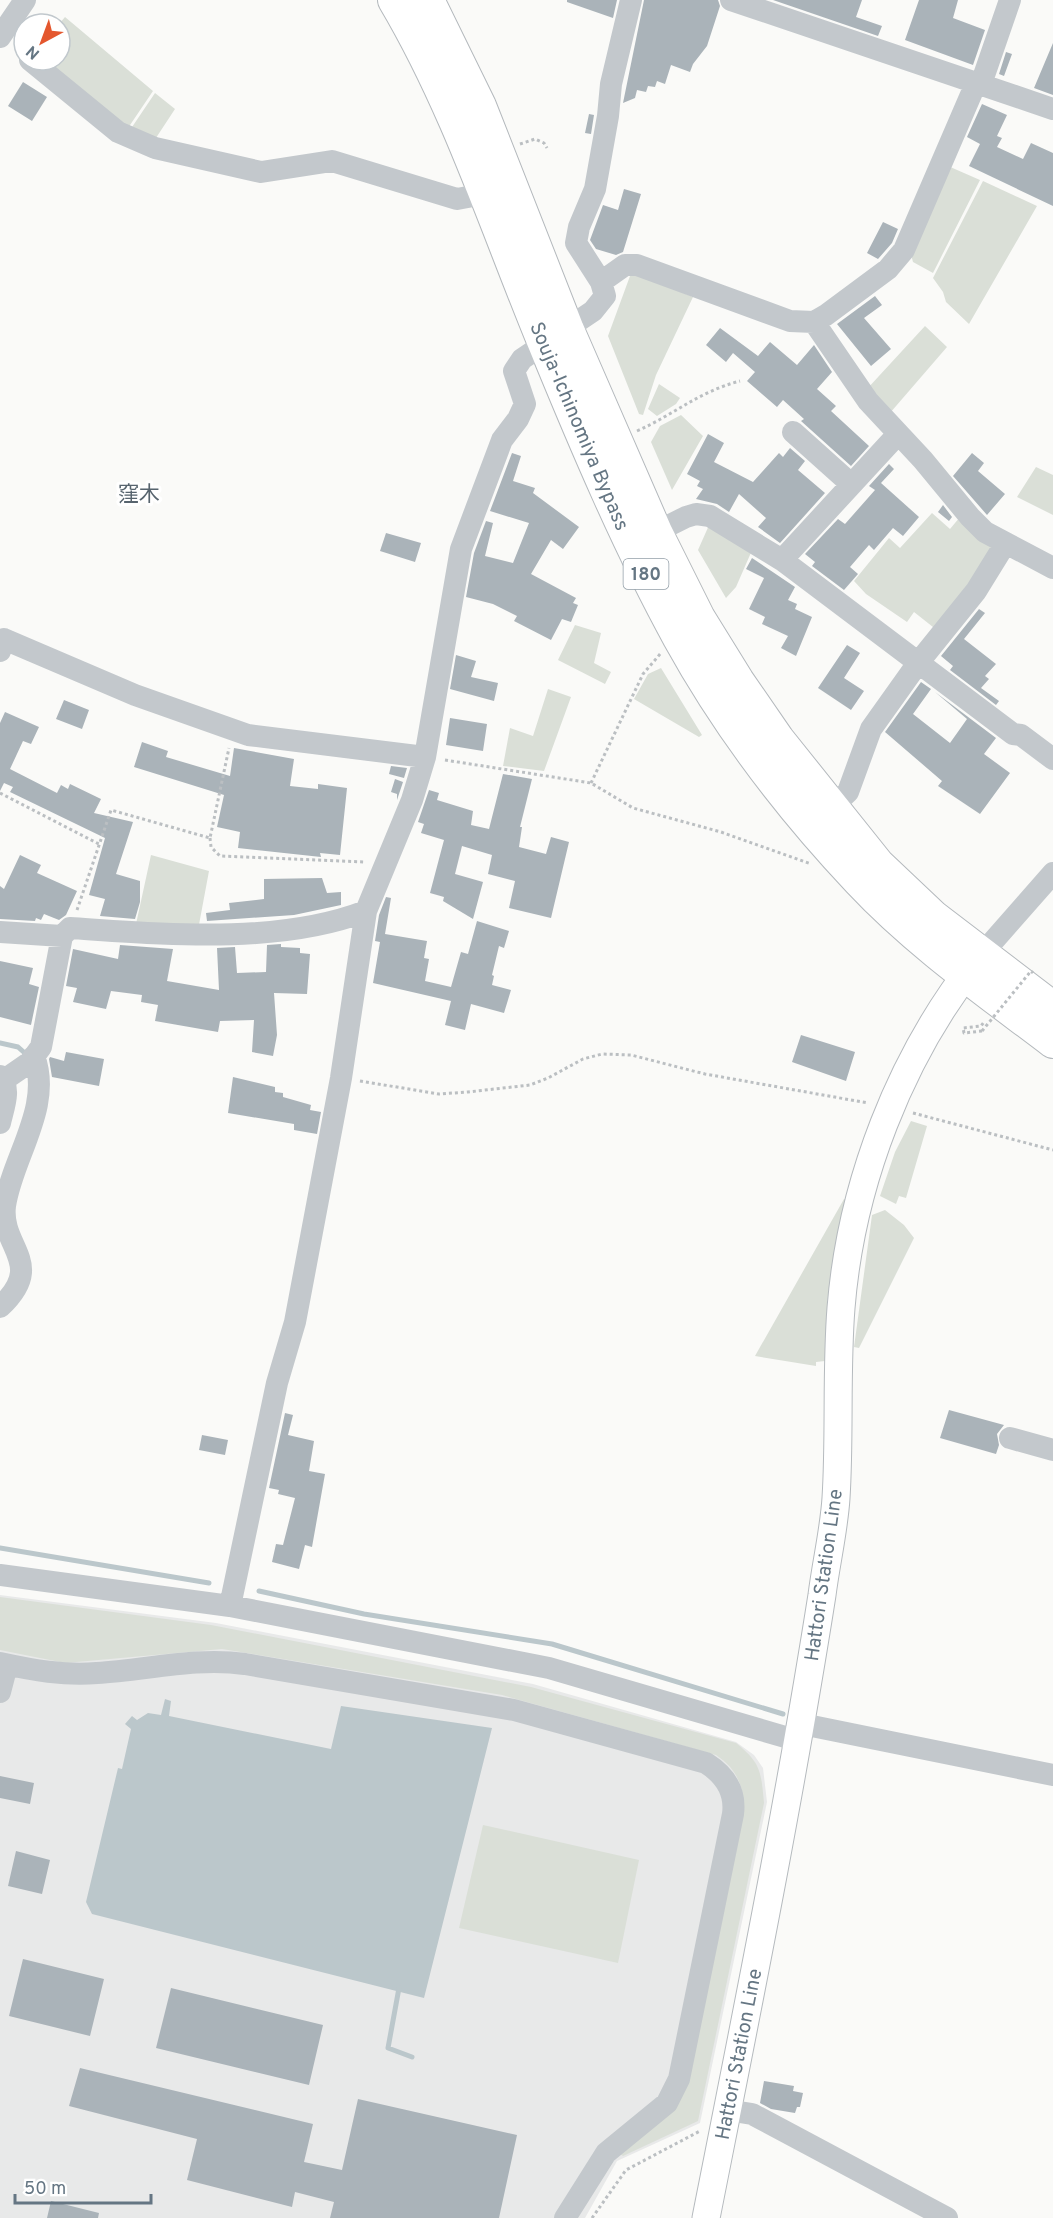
<svg xmlns="http://www.w3.org/2000/svg" width="1053" height="2218" font-family="Overpass,'Noto Sans JP',sans-serif">
<rect width="100%" height="100%" fill="#fafaf8"/>
<path fill="#e8e9e9" d="M0,1595L216,1623L533,1684L736,1742L754,1755L763,1768L767,1802L700,2123L617,2161L585,2218H0Z"/>
<path fill="#dadfd7" d="M65,17L153,91L126,131L37,60H60L59,24Z
M155,93L175,109L152,144L128,133Z
M948,166L980,180L933,273L913,262L910,251Z
M983,181L1037,206L969,324L946,302L943,292L933,278Z
M638,274L693,297L656,375L643,415L639,414L608,336L630,276Z
M925,326L947,347L890,413L867,389Z
M659,384L680,398L676,404L657,416L648,409Z
M681,415L703,436L672,490L651,442L660,426Z
M1036,467L1053,475V515L1017,497Z
M932,513L950,529L960,517L997,548L938,631L914,612L907,622L866,594L854,581L889,538L900,548Z
M710,523L753,548L736,587L726,598L698,550Z
M575,625L601,633L594,663L611,672L605,684L558,660Z
M661,668L702,735L699,737L634,699L648,674Z
M548,689L571,697L544,771L503,766L510,728L533,736Z
M151,855L209,871L198,930L136,924Z
M911,1121L927,1126L906,1198L899,1196L896,1204L880,1196L895,1152Z
M844,1199L847,1200L828,1294L825,1361L816,1362V1366L755,1356Z
M885,1210L904,1225L914,1238L859,1348L854,1347L872,1215Z
M0,1597L211,1625L531,1687L736,1743C761,1763 761,1771 764,1803L698,2121L623,2156L620,2154L676,2107L743,1794C738,1775 732,1766 716,1755L502,1695L222,1649L65,1663L0,1650Z
M483,1825L639,1860L618,1963L459,1928Z"/>
<path fill="#bbc7cb" d="M165,1699L171,1701L169,1716L331,1749L341,1706L492,1728L424,1998L92,1914L86,1902L118,1768L122,1769L131,1729L125,1724L132,1716L137,1720L148,1713L161,1715Z"/>
<g fill="none" stroke-linecap="round" stroke-linejoin="round">
<path stroke="#bbc7cb" stroke-width="5" d="M0,1043L18,1047L27,1055
M0,1548L209,1583
M259,1591L364,1614L552,1644L783,1714
M399,1988L388,2048L412,2057"/>
</g>
<path fill="#aab3b9" d="M567,0H617L613,18L567,2Z
M644,0H718L720,6L707,46L693,64L690,72L671,65L665,84L657,81L655,87L648,86L646,92L637,90L635,98L623,103Z
M773,0H862L856,17L882,26L878,36Z
M919,0H958L953,18L985,30L973,65L905,40Z
M1053,43V95L1034,88Z
M1006,52L1012,54L1004,76L999,74Z
M23,82L47,97L32,121L8,106Z
M982,104L1007,115L997,136L1002,138L997,147L1023,159L1031,143L1053,153V206L969,166L980,144L967,137Z
M589,114L594,115L591,134L585,133Z
M624,189L641,194L623,252L616,255L596,249L590,240L603,205L618,210Z
M883,222L898,229L892,243L878,259L867,253Z
M875,296L882,305L864,318L891,349L871,366L837,324Z
M720,328L758,356L770,342L797,365L814,345L832,372L817,389L836,406L831,411L869,446L851,466L801,421L804,419L783,400L777,407L747,381L755,372L733,353L726,362L706,345Z
M708,434L724,443L714,462L753,482L779,453L783,457L790,448L805,461L798,470L825,493L780,543L758,527L766,518L739,494L729,512L717,504L696,499L703,489L697,486L700,481L687,474Z
M512,453L521,456L513,481L535,488L533,493L579,527L563,549L551,540L531,574L576,598L573,603L578,605L571,622L562,619L551,640L514,621L517,616L493,604L466,597L474,553L486,521L493,523L485,556L513,563L529,523L490,511Z
M972,453L984,463L978,471L1005,494L987,515L953,476Z
M889,464L894,469L881,483L919,517L903,536L893,528L874,550L869,545L850,567L858,574L844,590L812,566L815,562L805,554L838,519L845,524L875,490L869,486Z
M943,505L952,517L949,521L938,512Z
M386,533L421,543L415,562L380,551Z
M752,558L795,587L788,600L797,604L795,609L812,617L796,656L781,648L788,636L762,624L765,617L749,609L764,578L746,569Z
M979,609L985,613L964,639L996,664L985,676L989,679L981,688L999,701L996,705L950,670L953,666L941,656Z
M847,645L860,653L844,678L864,691L851,710L818,688Z
M456,655L476,661L471,677L498,683L494,701L450,689Z
M921,682L931,689L913,714L950,743L967,719L935,692L996,738L984,754L1010,773L980,814L938,786L942,781L885,732Z
M64,700L89,710L82,729L56,719Z
M5,712L39,727L31,744L23,741L10,769L57,793L61,785L68,789L70,784L101,799L94,813L133,822L116,874L140,881V902L135,919L100,916L105,899L89,895L105,838L10,792L13,787L4,783L0,791V723Z
M450,718L487,724L483,751L446,745Z
M142,742L168,751L166,757L230,776L234,748L294,759L290,786L318,789V784L347,788L340,855L320,853L321,857L238,848L240,832L217,827L224,795L134,767Z
M391,766L407,768L404,778L389,774Z
M503,774L532,779L520,827H522L519,847L546,854L551,837L569,842L551,918L509,908L515,881L488,874L492,855L462,846L455,874L483,882L473,919L443,901L444,897L430,893L444,840L421,833L424,824L418,822L429,790L439,793L437,800L473,811L471,825L489,829Z
M395,779L403,782L397,800V794L391,792Z
M20,855L41,865L37,873L77,891L66,915L59,920L44,914L41,920L36,918L35,921L0,919V886L4,889Z
M322,878L327,893L341,892V905L294,915L207,921L206,913L230,910L229,903L264,899V879Z
M386,897L391,898L385,934L427,941L424,958L429,959L425,981L451,987L461,952L468,954L477,921L509,931L504,948L499,946L492,975L494,976L492,985L511,990L504,1013L471,1004L465,1030L445,1025L451,1001L373,983L380,942L375,941L379,915Z
M281,944V947L300,948V953L310,954L307,994L274,993L277,1035L273,1056L252,1052L254,1020L220,1021L218,1032L155,1021L158,1005L141,1002L142,995L111,991L106,1009L73,1002L77,988L66,986L73,949L118,959L120,945L173,949L167,981L219,990L217,948L235,947L237,973L266,972L267,945Z
M0,961L33,968L29,984L39,987L31,1025L0,1017Z
M801,1035L855,1052L846,1081L792,1062Z
M66,1052L104,1059L99,1086L52,1077L49,1059L50,1057L64,1061Z
M233,1077L275,1087V1092L283,1093V1097L311,1105L310,1110L321,1112L317,1134L294,1130V1124L228,1113Z
M949,1410L1004,1425L997,1434L999,1445L996,1454L940,1438Z
M285,1413L293,1415L288,1435L314,1441L309,1471L325,1474L312,1547L305,1545L299,1569L272,1562L276,1544L283,1545L295,1498L278,1494L279,1490L269,1488Z
M202,1435L228,1440L225,1455L199,1450Z
M0,1776L34,1783L30,1804L0,1798Z
M16,1851L50,1860L42,1894L8,1886Z
M23,1959L104,1979L90,2036L9,2016Z
M171,1988L323,2025L309,2085L156,2048Z
M80,2068L313,2124L304,2162L342,2170L358,2099L517,2135L499,2218H330L334,2202L295,2192L292,2207L187,2180L197,2139L69,2106Z
M764,2081L794,2086L793,2091L803,2093L800,2107H797L795,2113L771,2109L760,2103Z
M51,2201L99,2213L98,2218H47Z"/>
<g fill="none" stroke-linecap="round" stroke-linejoin="round">
<g stroke="#b5babe" stroke-width="29">
<path id="major" d="M706,2218C747,2011 789,1804 822,1595C826,1563 834,1530 836,1498C840,1435 836,1371 841,1308C851,1184 900,1057 977,960"/>
</g>
<g stroke="#b4b9bd" stroke-width="34">
<path id="highway" d="M394,0C457,106 496,227 543,341C584,441 627,543 679,638C727,725 791,809 859,881C916,942 986,991 1053,1042
M428,0L480,106L568,330L656,532L699,618L738,681L778,739L878,864L934,917L1053,1008"/>
</g>
<path stroke="#bbbfc2" stroke-width="3" stroke-dasharray="3 3" stroke-linecap="butt" d="M520,144L535,139L544,143L547,148
M637,431C675,414 698,392 740,381
M445,760L591,783L633,808L721,832L811,864
M591,783L643,674L661,653
M0,793L99,844
M210,838L211,847L220,856L365,862
M77,910L111,810L210,838L229,748
M982,1031L964,1033L963,1028L981,1026L984,1022
M360,1081L439,1094L468,1092L530,1085L548,1078L583,1059L602,1054L631,1055L705,1074L868,1103
M913,1113L1053,1150
M592,2218L626,2170L700,2131"/>
<path stroke="#c3c8cc" stroke-width="22" d="M731,0L1053,109
M0,37L25,0
M30,60L118,132L155,148L261,172L332,161L457,199L484,194
M981,84L1010,0
M601,282L625,265H637L790,321L814,322L826,315L888,269L904,250L976,83
M814,322L868,401L923,460L970,517L985,532L1053,568
M793,432L851,484
M656,532L686,517L696,514L710,516L782,560L1013,734L1021,735L1053,759
M782,560L898,434
M0,651L4,639L135,695L248,735L425,757
M832,807L848,792L871,729L918,663L976,591L1005,544
M0,932L62,936
M981,955L1053,873
M0,1076C12,1088 3,1109 0,1123
M4,1080L30,1062L41,1047L62,936L70,928C163,934 278,945 366,911
M0,1307C47,1263 0,1248 5,1206C12,1157 53,1107 34,1056
M1010,1438L1053,1450
M0,1575L230,1606L549,1668L799,1741
M230,1606L277,1383L295,1322L341,1078L366,911L412,800L425,757L461,549L502,440L518,419L525,404L514,371L522,359L593,311L605,296L601,282L576,243L579,227L595,189L608,116L611,84L631,0
M0,1663C32,1670 65,1676 97,1673C147,1670 196,1657 245,1664L514,1710L706,1763C725,1775 736,1791 733,1814L679,2079L667,2103L606,2153L565,2218
M0,1692L7,1665
M802,1724L1053,1775
M727,2110L752,2114L947,2218"/>
<use href="#major" stroke="#fff" stroke-width="27"/>
<use href="#highway" stroke="#fff" stroke-width="32"/>
<path stroke="#bbbfc2" stroke-width="3" stroke-dasharray="3 3" stroke-linecap="butt" d="M982,1031L1031,971L1033,973"/>
</g>
<g text-anchor="middle" stroke-width="6" stroke-linejoin="round" paint-order="stroke">
<rect fill="#fff" stroke="#939fa8" stroke-width="1.5" x="623.5" y="559" width="45" height="30" rx="4.5"/>
<g font-size="18" font-weight="bold" fill="#657683">
<text x="646" y="580">180</text>
</g>
<g font-size="20" fill="#657683" stroke="#fff">
<text transform="translate(580 426) rotate(67)" y="7">Souja-Ichinomiya Bypass</text>
<text transform="translate(823 1575) rotate(-82)" y="7">Hattori Station Line</text>
<text transform="translate(738 2054) rotate(-79)" y="7">Hattori Station Line</text>
</g>
<g font-size="21" fill="#57646e" stroke="#fff">
<text x="139" y="501">窪木</text>
</g>
</g>
<g transform="translate(42 42) rotate(221)"><circle r="28" fill="#ffffff" stroke="#c1c8cd" stroke-width="1.5"/>
<path d="M0-4.5L10 22L0 15L-10 22Z" fill="#e4572e"/>
<text y="-9" font-size="16" font-weight="bold" text-anchor="middle" fill="#657683">N</text>
</g>
<path d="M15 2194v9h136v-9" fill="none" stroke="#657683" stroke-width="3"/>
<text x="24" y="2194" font-size="18" fill="#657683" stroke="#ffffff" stroke-width="4.5" paint-order="stroke">50 m</text>
</svg>
